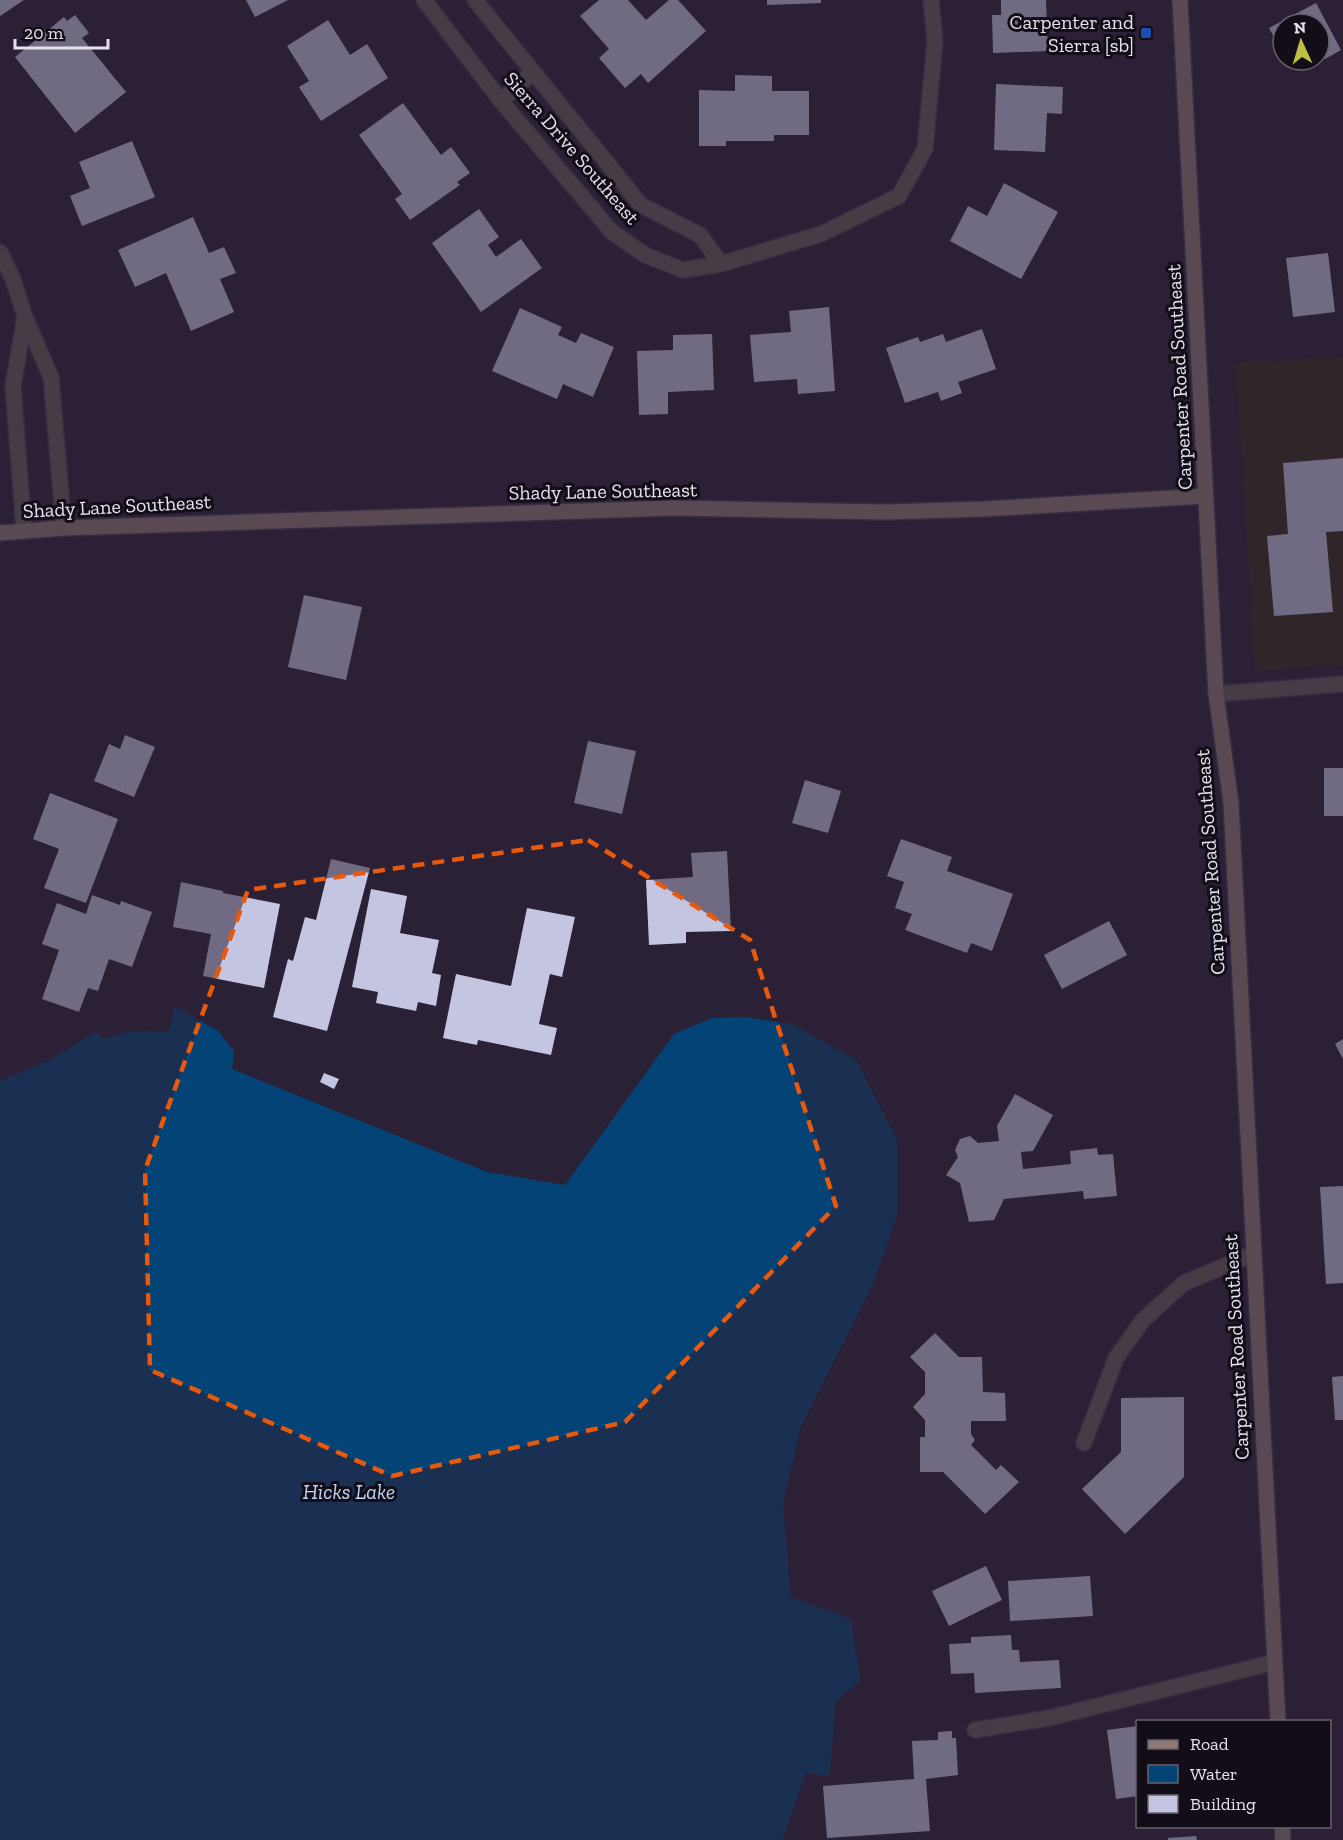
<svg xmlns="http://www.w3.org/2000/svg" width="1343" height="1840" font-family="'Zilla Slab',serif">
<rect width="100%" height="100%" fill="#2b2136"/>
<path fill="#352d1c" d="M1343,357V665L1255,670L1236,363Z"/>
<path fill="#044376" d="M175,1006L218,1031L234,1051L232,1069L487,1172L565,1185L674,1034L712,1018L745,1017L792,1024L856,1060L897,1140V1216L873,1284L801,1426L783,1503L791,1597L851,1619L860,1681L835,1702L830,1776L806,1773L782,1840H0V1081L52,1059L95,1032L104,1039L131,1031L168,1032Z"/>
<path fill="#c3c5e1" d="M0,0H24L0,16Z
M246,0H288L255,17Z
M599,0H628L646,20L669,0H678L706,31L648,83L641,74L625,88L599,58L609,49L580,16Z
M767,0H821V3L767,5Z
M1001,0H1046L1048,51L993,53L992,15H1001Z
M1316,3L1341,50L1325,59L1319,46V24H1283V54L1269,28Z
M75,15L89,33L82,38L126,92L75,133L15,57L64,17L67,21Z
M328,20L350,55L367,44L388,78L321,121L299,87L309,81L287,46Z
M1297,60H1315L1301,68Z
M735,75L772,76V91H809V135H774V141H726V146H699V90L735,91Z
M996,84L1063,87L1062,114L1047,113L1045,152L994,150Z
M403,103L441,155L451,147L470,173L457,182L460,185L410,220L395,199L402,194L359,135Z
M132,141L155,197L82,226L70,196L90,188L79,162Z
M1004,183L1058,212L1021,279L950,241L968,206L987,216Z
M479,209L499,237L488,245L496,257L521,239L542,268L481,312L432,243Z
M193,217L209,253L224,247L236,273L220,279L234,312L191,331L166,273L135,287L118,250Z
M1328,253L1335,312L1293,317L1286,258Z
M829,307L835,391L798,394L797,379L754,382L750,335L791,332L789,311Z
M520,308L562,327L558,335L576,343L581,333L614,347L593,397L563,384L557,399L492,371Z
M982,329L996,369L958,382L962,393L941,401L938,392L905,403L886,348L918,337L920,342L943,334L946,342Z
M712,334L714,390L668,392V414L639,415L637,351L673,350V335Z
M1343,458V531L1326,532L1333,612L1274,616L1267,536L1288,534L1283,463Z
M304,595L362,607L346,680L288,667Z
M125,735L155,747L134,797L94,781L109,744L120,749Z
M588,741L636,751L622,814L574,803Z
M1324,768H1343V816H1324Z
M805,780L841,791L828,833L792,823Z
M50,793L118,819L86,903L44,888L59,849L33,839Z
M901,839L952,857L947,871L1013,894L992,951L971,943L967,953L905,930L912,914L895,908L904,882L887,876Z
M727,851L731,931L686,932V943L649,945L646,880L693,877L691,853Z
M331,859L370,868L327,1031L273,1017L288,959L293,961L305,917L316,920Z
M181,882L223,891V893L280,904L264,988L203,976L211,934L173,927Z
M371,889L407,896L400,933L439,940L432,973L441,975L436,1006L418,1002L416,1011L376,1003L378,992L352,987Z
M92,895L120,905L121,901L152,912L132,967L109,959L98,991L88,988L79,1012L42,999L59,950L42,944L57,903L86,914Z
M527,908L575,917L562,977L550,974L539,1024L557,1028L551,1055L478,1040L477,1045L443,1038L456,974L511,986Z
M1109,921L1127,955L1062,989L1044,955Z
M1343,1039V1059L1335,1044Z
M324,1073L339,1079L334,1089L320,1082Z
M1015,1094L1053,1115L1033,1151L1021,1152L1023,1169L1071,1164L1070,1151L1097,1148L1098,1155L1113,1154L1117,1196L1084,1199L1083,1191L1004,1199L994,1220L969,1222L960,1183L946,1175L958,1157L955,1150L960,1139L970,1136L978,1143L999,1141L997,1126Z
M1343,1186V1283L1326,1284L1320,1187Z
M935,1333L959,1357H982L983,1392L1005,1393L1006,1421H971V1434L975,1440L971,1445L996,1470L1001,1465L1019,1482L985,1514L943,1472H920V1437H925V1420L913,1407L925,1394V1372L910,1357Z
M1343,1376V1420H1335L1332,1377Z
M1184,1397V1477L1125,1534L1082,1489L1121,1452V1398Z
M986,1566L1002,1600L949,1626L932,1591Z
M1090,1576L1093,1616L1010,1621L1008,1581Z
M1011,1635L1012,1650H1019L1020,1662L1059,1660L1061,1688L975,1693L974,1673L951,1674L949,1644L971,1643V1637Z
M1138,1726V1796L1116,1799L1107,1730Z
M952,1731V1738H956L958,1775L926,1779L930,1831L827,1838L823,1786L914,1779L912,1741L938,1740V1732Z
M1196,1836L1197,1840H1168V1838Z"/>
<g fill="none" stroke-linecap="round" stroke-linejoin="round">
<g stroke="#453c50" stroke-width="18">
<path id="lane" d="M501,101L533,72
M1084,1443L1116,1358L1143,1320L1184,1283L1253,1254
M975,1730L1049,1718L1275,1662"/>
</g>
<g stroke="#453c50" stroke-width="18">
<path id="street" d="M424,0L501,101L612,232L645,255L683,270L721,264L821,234L899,196L925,149L935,41L931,0
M475,0L641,205L700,235L721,264
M0,252L13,279L25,317L51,377L64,528
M24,531L13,386L25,317
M1216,694L1343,684"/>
</g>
<g stroke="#453c50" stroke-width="18">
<path id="secondary" d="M1180,0L1216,694L1231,803L1278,1722
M0,533L64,528L219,523L675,508L886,512L984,509L1206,496
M1282,1826L1283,1840"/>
</g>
<use href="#lane" stroke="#695c59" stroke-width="15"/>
<use href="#street" stroke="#695c59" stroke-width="15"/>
<use href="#secondary" stroke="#8f7a75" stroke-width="15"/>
</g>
<path d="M0 0H1343V1840H0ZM588,840L750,940L836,1206L625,1422L392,1476L150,1370L145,1170L248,890Z" fill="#2b2136" fill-opacity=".55" fill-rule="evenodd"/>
<path fill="none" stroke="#e8590c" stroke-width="4.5" stroke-dasharray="12 8" stroke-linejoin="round" d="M588,840L750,940L836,1206L625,1422L392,1476L150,1370L145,1170L248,890Z"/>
<rect fill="#1a4fb4" stroke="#120d16" stroke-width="2" x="1140" y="27" width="12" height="12" rx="3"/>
<g text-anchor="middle" stroke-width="6" stroke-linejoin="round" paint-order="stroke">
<g font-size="20" fill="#e7e1ef" stroke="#120d16" text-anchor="end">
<text x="1134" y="29">Carpenter and<tspan x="1134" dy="23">Sierra [sb]</tspan></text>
</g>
<g font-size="20" fill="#e7e1ef" stroke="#120d16">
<text transform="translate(572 148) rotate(49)" y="7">Sierra Drive Southeast</text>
<text transform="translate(1179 377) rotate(-93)" y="7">Carpenter Road Southeast</text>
<text transform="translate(603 491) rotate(-1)" y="7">Shady Lane Southeast</text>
<text transform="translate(117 506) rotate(-3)" y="7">Shady Lane Southeast</text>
<text transform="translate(1210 862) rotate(-94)" y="7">Carpenter Road Southeast</text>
<text transform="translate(1236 1347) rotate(-93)" y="7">Carpenter Road Southeast</text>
</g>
<g font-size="21" font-style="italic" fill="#bbd8f8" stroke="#120d16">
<text x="349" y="1499">Hicks Lake</text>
</g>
</g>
<rect x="1136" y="1720" width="195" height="108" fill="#120d16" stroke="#67626d" stroke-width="1.5"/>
<rect x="1148" y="1740" width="30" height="9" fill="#8f7a75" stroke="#67626d" stroke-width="1.5"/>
<text x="1190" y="1750" font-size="18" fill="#e7e1ef">Road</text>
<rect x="1148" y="1765" width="30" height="18" fill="#044376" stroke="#67626d" stroke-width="1.5"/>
<text x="1190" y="1780" font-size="18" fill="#e7e1ef">Water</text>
<rect x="1148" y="1795" width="30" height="18" fill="#c3c5e1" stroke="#67626d" stroke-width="1.5"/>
<text x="1190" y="1810" font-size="18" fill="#e7e1ef">Building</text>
<g transform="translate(1301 42) rotate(356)"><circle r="28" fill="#120d16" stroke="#67626d" stroke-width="1.5"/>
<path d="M0-4.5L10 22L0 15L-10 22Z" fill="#bebf42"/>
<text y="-9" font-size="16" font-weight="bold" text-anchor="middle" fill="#e7e1ef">N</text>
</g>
<path d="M15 39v9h93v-9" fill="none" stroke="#e7e1ef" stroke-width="3"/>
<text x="24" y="39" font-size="18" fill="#e7e1ef" stroke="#120d16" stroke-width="4.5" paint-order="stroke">20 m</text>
</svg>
